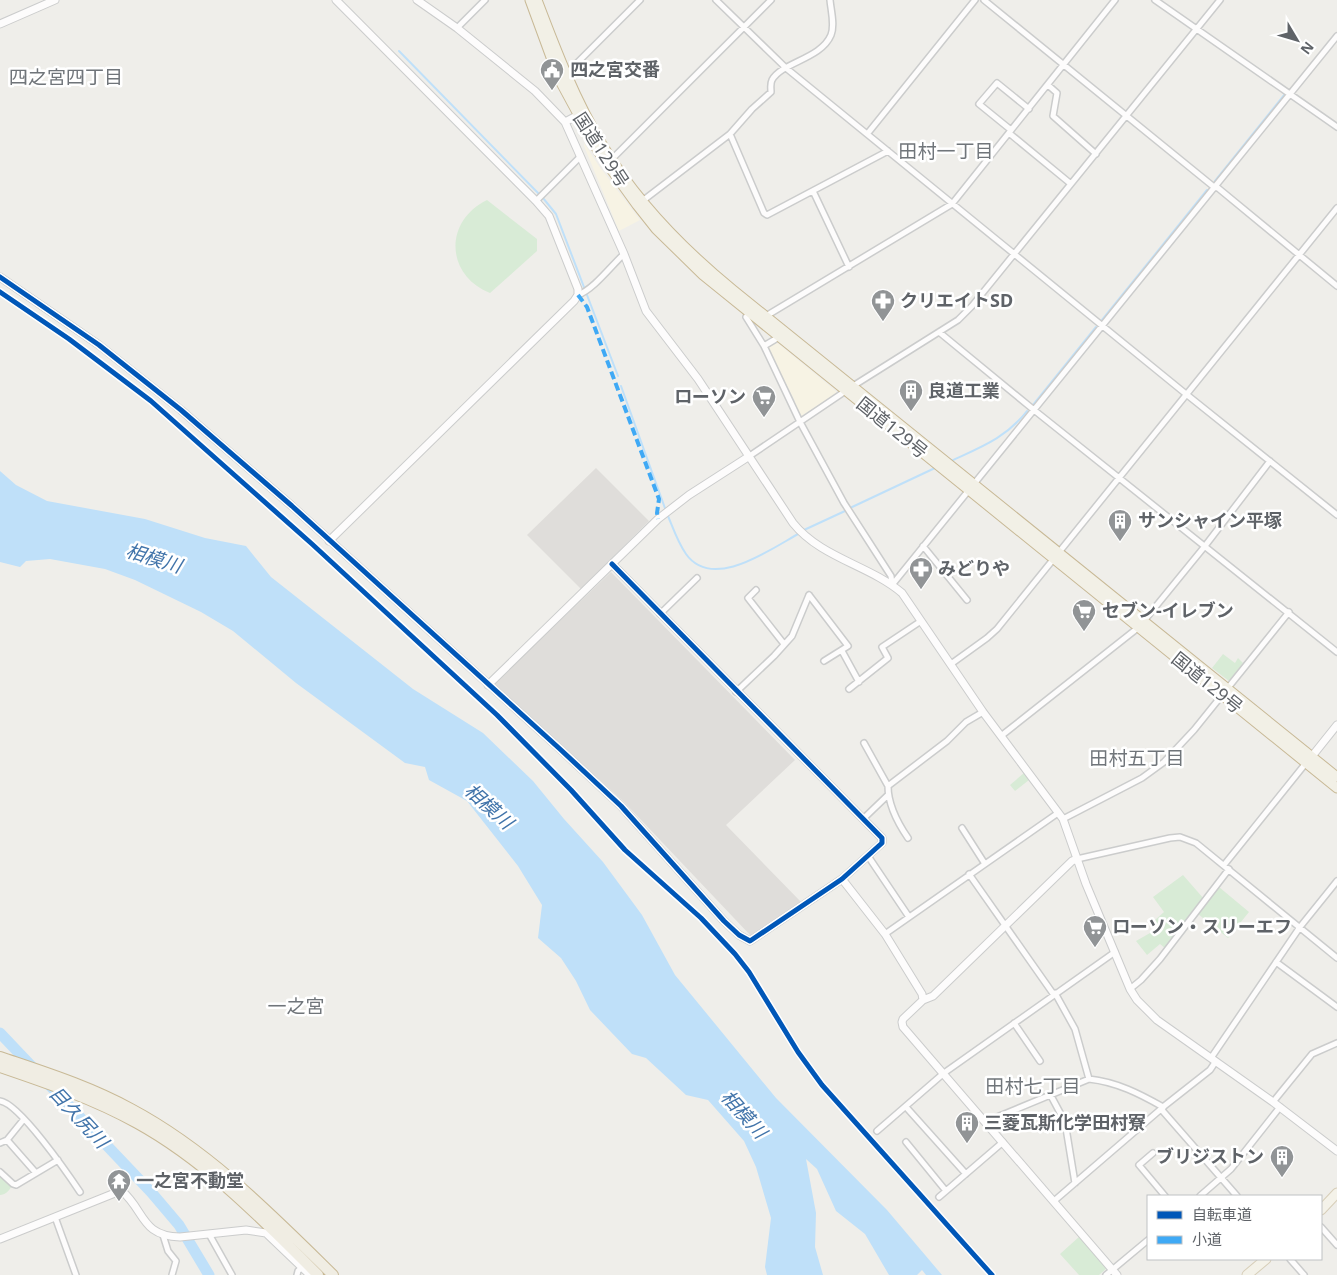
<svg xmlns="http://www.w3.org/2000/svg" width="1337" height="1275" font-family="'Noto Sans','Noto Sans JP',sans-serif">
<rect width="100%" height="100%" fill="#efeeea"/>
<path fill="#f7f3e4" d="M584,143L599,166L640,220L619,231L584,146Z
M776,342L825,382L838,393L801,416L793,403L795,401L767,347Z"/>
<path fill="#dfddda" d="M596,468L649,521L581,589L527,535Z
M611,572L795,760L726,825L802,903L751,936L624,802L494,684Z"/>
<path fill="#d8ebd6" d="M487,200L537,239V251L490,293C445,275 444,221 487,200Z
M1223,654L1235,663L1238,658L1243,663L1229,681L1212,668Z
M1024,773L1029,780L1015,791L1010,785Z
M1183,875L1204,899L1166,949L1160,944L1147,955L1136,941L1157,929L1155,920L1164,912L1153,897Z
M1219,887L1249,912L1228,938L1198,914Z
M0,1176L11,1187C9,1191 5,1195 0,1195Z
M1080,1236L1107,1268L1099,1275H1079L1060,1254Z"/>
<path fill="#bfe0f9" d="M0,471L16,485L47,501L145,519L205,538L246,546L271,577L413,689L483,733L533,781L564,819L603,862L642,915L675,975L776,1098L887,1210L942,1275H926L922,1270L917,1275H889L865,1234L836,1211L817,1169L806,1159L816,1213L815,1247L823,1275H767L765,1267L771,1218L756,1167L744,1141L708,1100L686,1095L646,1058L632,1054L590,1010L576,981L561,958L538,938L542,905L518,866L467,801L429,780L425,767L405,763L296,683L233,631L201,612L135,580L105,569L50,559L26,561L20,567L0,562Z"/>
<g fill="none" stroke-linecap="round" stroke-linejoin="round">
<path stroke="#bfe0f9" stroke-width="2" d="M399,51L540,195
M1215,181L1285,94
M543,198L556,214L618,376
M1102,320L1207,190
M621,386L666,511
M1033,405L1096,327
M951,461C981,447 1006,438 1027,411
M850,508L935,468
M668,516C673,528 678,543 686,554C713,592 772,548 800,533
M804,530L845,511"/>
<path stroke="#bfe0f9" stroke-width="11" d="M0,1033L151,1192L179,1225L209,1275"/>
<g stroke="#cbcccc" stroke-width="8">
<path id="minor" d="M716,0L786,68L1186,394L1337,515
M830,0C831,11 835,25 831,35C821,59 782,62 772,80C770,84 771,88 771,92L752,109L730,134L764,213L767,215L888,151
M984,0L1214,187L1218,188L1337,286
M1155,0L1337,127
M457,28L485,0
M566,74L640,0
M1048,85L1057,93L1053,116L1096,154
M1011,130L979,104L997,83L1029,109
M868,133L975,0
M1009,133L1071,184
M610,161L771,0
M813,191L849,267
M536,201L580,157
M641,202L730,134
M578,295C594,289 611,266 624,254
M749,313L746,317L764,346L800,422L844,503L891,576L892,584
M766,316L952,204L1115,0
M939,332L1034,410L1337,652
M764,346L779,337
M748,457L853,386L958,320L972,306L1220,0
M923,546L967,600
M892,585L1337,36
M756,590L748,598L784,644
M809,595L848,646L824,661
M660,614L697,578
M842,651L859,682
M951,664L987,638L997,629L1337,208
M849,689L888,658L882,647L921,621
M736,692L774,656L792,636L809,595
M1001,736L1139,627L1205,546L1270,461
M864,743L888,786
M863,819L888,795
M1063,819L1142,778L1164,762L1194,730L1289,612
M962,828L985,864
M908,838C897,822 888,805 888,786L947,741L966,722L983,712
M868,856L909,917
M1077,859L1170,838L1180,837L1196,843L1337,958
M1224,865L1306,763
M969,874L1054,995
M885,934L1058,813
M1276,962L1337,1007
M1130,989L1141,980L1160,959L1229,869
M1055,993L1075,1029L1089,1079
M1014,1023L1040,1061
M1211,1058L1300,927L1337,881
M1050,1094L1065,1122L1075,1183
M0,1101C19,1103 68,1174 80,1192
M1273,1102L1312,1054L1337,1043
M906,1107L966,1174
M1163,1107L1210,1070L1216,1061
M1163,1108L1161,1109L1237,1196
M985,1122L1089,1079C1117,1082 1140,1094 1163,1107
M877,1131L944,1073L1115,952
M7,1140L36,1173
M906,1142L946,1191
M0,1143L7,1140L24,1119
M1153,1153L1139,1165L1165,1196
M0,1172L13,1184L16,1185L58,1160
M1200,1196L1231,1169L1280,1107
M939,1197L1003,1142
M1054,1201L1161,1109
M55,1217L76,1275
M1321,1227L1337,1245
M209,1234L232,1275
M163,1235L168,1251L176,1261L172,1275
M1290,1259L1304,1275
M297,1275L298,1271L302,1267
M1106,1275L1148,1240"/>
</g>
<g stroke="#cbcccc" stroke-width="9">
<path id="tertiary" d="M417,0L457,28L535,91L565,122L624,254L646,311L698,379L793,523C821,558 869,565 902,593L983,712L1063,819L1086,884L1130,989L1137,1000L1157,1020L1273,1102L1337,1151
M0,24L55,0
M565,122L582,113
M0,277L99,345L181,410L292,506L561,750L621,806L724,921L739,935L750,941L842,879L882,843V838L612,564
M329,541L574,301L578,295V289L549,216L536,201L336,0
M488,685L658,519L689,495L748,457
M1309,760L1337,725
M842,879L885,934L922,994L923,1000L903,1019L902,1022L903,1027L1117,1275
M923,1000L933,996L1072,861L1077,859
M0,1239L115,1193L122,1191C145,1211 141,1236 180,1237L246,1230L266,1233L310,1275"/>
</g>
<g stroke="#d7ceb8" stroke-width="11">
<path id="primary" d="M1321,1210L1337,1193
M1247,1275L1266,1259"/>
</g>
<g stroke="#c8b996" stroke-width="11">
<path id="trunk" d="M530,0L559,79L598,151L637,205L656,229L703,275L729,296L1337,788
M537,0C556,50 575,100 603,146C637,202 683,249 733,290L1337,777"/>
</g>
<g stroke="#c8b996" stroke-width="12">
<path id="motorway" d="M0,1057C44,1072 89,1086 131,1109C208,1150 271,1214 333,1275
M0,1067C47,1083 94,1099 137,1123C206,1161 263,1220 318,1275"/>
</g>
<use href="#minor" stroke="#fdfcfc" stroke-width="5"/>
<use href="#tertiary" stroke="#fdfcfc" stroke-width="7"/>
<use href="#primary" stroke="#f4f2e9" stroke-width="9"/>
<use href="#trunk" stroke="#f2f0e6" stroke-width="9"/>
<use href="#motorway" stroke="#f0ede3" stroke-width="10"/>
<path stroke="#3fa9f5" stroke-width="4" stroke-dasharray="8 4" stroke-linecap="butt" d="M578,295L587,307L659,499L657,513L658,519"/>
<g stroke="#fff" stroke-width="8">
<path id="cycleway" d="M0,277L99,345L181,410L292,506L561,750L621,806L724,921L739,935L750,941L842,879L882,843V838L612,564
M0,292L69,339L151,401L312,544L497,715L571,790L625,850L701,918L735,954L749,972L798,1052L822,1085L992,1275"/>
</g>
<use href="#cycleway" stroke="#0057b8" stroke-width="5"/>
</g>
<defs>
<g id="civic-pin" transform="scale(1.25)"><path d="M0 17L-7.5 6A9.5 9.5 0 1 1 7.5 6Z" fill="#919496" stroke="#fff"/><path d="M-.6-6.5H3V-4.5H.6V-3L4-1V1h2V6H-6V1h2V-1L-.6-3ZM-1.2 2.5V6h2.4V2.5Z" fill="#fff"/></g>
<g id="pharmacy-pin" transform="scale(1.25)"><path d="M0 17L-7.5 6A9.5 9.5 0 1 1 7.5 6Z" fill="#919496" stroke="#fff"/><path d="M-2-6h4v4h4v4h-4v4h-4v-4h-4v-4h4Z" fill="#fff"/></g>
<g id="building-pin" transform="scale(1.25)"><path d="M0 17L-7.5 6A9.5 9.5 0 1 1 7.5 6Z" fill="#919496" stroke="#fff"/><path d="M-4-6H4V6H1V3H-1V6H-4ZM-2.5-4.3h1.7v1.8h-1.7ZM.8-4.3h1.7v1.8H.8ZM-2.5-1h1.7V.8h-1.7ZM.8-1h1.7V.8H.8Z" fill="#fff"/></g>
<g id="supermarket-pin" transform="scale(1.25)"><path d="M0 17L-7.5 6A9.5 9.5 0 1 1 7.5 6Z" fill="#919496" stroke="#fff"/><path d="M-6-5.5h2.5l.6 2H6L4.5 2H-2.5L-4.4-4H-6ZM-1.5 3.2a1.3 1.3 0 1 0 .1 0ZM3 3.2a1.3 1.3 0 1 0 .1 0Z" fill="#fff"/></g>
<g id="temple-pin" transform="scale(1.25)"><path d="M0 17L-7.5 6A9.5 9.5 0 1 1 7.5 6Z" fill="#919496" stroke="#fff"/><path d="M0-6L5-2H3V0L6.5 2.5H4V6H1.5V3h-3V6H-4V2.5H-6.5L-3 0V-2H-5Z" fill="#fff"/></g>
</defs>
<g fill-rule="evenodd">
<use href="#civic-pin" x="552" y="70"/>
<use href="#pharmacy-pin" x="883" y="301"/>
<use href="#building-pin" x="911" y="391"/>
<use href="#supermarket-pin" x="764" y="397"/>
<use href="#building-pin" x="1120" y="521"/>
<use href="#pharmacy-pin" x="921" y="569"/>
<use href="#supermarket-pin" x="1084" y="611"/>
<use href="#supermarket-pin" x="1095" y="927"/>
<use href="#building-pin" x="967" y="1123"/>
<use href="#building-pin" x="1282" y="1157"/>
<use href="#temple-pin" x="119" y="1181"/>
</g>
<g text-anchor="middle" stroke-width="5" stroke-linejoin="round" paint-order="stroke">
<g font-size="18" font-weight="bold" fill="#5f6368" stroke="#fff" text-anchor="start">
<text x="570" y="76">四之宮交番</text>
<text x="900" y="307">クリエイトSD</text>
<text x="928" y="397">良道工業</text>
<text x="746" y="403" text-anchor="end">ローソン</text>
<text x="1138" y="527">サンシャイン平塚</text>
<text x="938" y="575">みどりや</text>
<text x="1102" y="617">セブン-イレブン</text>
<text x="1112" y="933">ローソン・スリーエフ</text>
<text x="984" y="1129">三菱瓦斯化学田村寮</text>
<text x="1264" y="1163" text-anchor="end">ブリジストン</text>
<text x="136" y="1187">一之宮不動堂</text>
</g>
<g font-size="18" fill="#5f6368" stroke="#fff">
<text transform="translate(601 150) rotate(57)" y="6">国道129号</text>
<text transform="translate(892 428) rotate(39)" y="6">国道129号</text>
<text transform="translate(1207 683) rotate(39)" y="6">国道129号</text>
</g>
<g font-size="19" fill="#70757a" stroke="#fff">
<text x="66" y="84">四之宮四丁目</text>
<text x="946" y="158">田村一丁目</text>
<text x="1137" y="765">田村五丁目</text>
<text x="296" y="1013">一之宮</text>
<text x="1033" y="1093">田村七丁目</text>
</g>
<g font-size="19" font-style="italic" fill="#4174aa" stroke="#fff">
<text transform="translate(154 558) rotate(17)" y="7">相模川</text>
<text transform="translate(489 806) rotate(42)" y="7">相模川</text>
<text transform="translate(744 1114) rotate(48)" y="7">相模川</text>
<text transform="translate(79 1117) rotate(47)" y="7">目久尻川</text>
</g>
</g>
<rect x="1147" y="1195" width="175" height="65" fill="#ffffff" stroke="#bfc1c3"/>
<rect x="1157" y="1211" width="25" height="8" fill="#0057b8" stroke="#bfc1c3"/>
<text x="1192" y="1220" font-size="15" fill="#5f6368">自転車道</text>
<rect x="1157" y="1236" width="25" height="8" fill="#3fa9f5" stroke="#bfc1c3"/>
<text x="1192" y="1245" font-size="15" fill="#5f6368">小道</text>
<g transform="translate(1297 40) rotate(128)" stroke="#ffffff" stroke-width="4" paint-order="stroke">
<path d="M0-4L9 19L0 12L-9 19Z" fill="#5f6368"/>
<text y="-8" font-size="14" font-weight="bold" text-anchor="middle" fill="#5f6368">N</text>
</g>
</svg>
